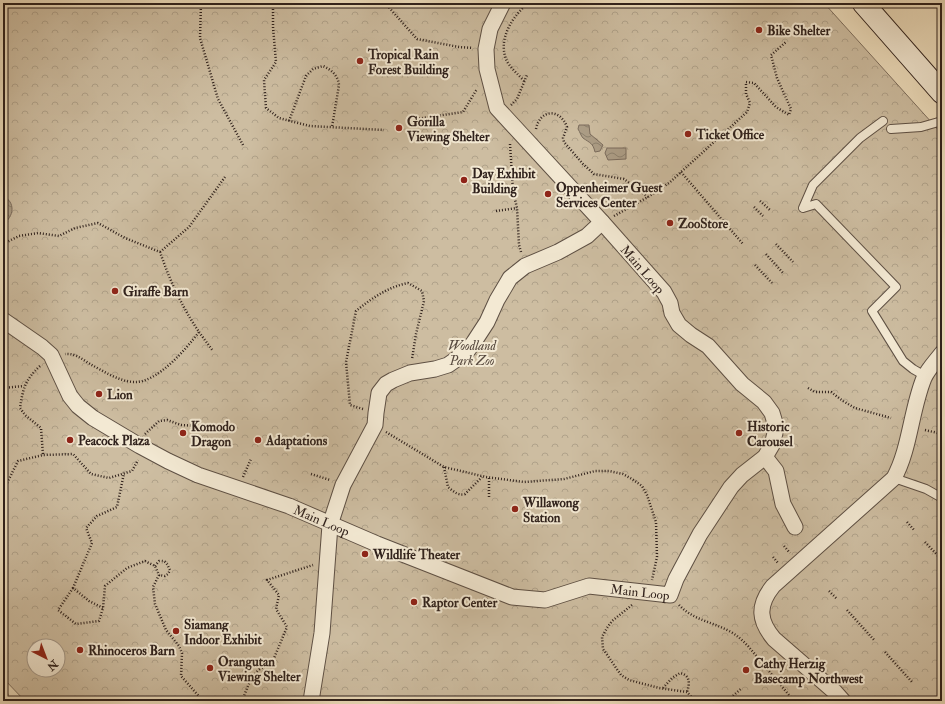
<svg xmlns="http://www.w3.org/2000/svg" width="945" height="704" font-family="'IM FELL Double Pica',serif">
<defs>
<pattern id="park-crowns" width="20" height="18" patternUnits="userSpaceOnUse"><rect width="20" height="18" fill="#cdbda1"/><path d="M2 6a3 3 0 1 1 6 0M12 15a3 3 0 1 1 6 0" fill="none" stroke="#b0a28a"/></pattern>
<pattern id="water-waves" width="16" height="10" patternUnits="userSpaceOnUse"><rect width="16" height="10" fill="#ac9d86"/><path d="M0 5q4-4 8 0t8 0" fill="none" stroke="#8c806d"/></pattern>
</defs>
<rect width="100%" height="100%" fill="#edddbc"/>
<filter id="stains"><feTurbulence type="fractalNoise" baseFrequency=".005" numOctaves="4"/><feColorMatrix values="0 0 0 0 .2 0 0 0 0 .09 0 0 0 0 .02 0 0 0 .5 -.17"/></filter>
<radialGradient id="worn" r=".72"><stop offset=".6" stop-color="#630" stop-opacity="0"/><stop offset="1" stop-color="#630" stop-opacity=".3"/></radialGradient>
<path fill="url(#park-crowns)" stroke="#7e6f5e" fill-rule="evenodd" d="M3,3H824L942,134V701H25L3,678ZM34,646H58V670H34Z"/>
<path fill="url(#water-waves)" stroke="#7a6b5c" d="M579,125H589L590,134L603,145L600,151L595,152C593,143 590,143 583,138C581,136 580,132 578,129Z
M607,148H626V159L608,160L605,153Z
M3,196C16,202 14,217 3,224Z"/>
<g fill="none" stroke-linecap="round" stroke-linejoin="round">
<g stroke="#5e5044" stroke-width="10">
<path id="lane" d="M883,121L860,138L813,185L803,208L816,204L896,287L872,311L903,361L913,369L925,376
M891,129L921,127L942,121
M894,478L926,489L942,498"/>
</g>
<g stroke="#5e5044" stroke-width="17">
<g id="street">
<path id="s1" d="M3,320L42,347L51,355L70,396L78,406L93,418L140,446L168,461L198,475L289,506L377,544L512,597L545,600L589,586L670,595L676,579L700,534L731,487L742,475L765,457L772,445L775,433V423L772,413L764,402L742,384L708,346L691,335L679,325L672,313L670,303L664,292L602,222L497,108L487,69L486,49L490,29L503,3"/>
<path d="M765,457L776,471L783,504L795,527"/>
<path d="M311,701L322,633L330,525L343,485L375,425L376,413L379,393L386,384L393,380L410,373L435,369L448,365L458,358L468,350L474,342L487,322L497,300L510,278L525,266L558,252L587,236L602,222"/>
<path d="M843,701L835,692L774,639C759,621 757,606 773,586L894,478C910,449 911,410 924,378C928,369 936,361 942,353"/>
</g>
</g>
<g stroke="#2f211c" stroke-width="23">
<path id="secondary" d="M863,3L942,93"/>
</g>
<path stroke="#2f211c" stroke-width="2.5" stroke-dasharray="1 2" stroke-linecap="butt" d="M201,3L200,38L218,99L243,145
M273,3V27L276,62L264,80L266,108L279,118L310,126L384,130
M385,3L417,39L459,47L473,48
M524,81C519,75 509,67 506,59C498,38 513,16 528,3
M511,105L517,99L527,75
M416,119L463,112L477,89
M289,121L306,76L313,69L323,66C332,70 338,76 339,85L332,127
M536,129C540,109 560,108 567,127L563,138L564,142L583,164L594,174L624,179L648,197
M510,144L513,191L517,208L519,245L521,252
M681,172L743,244
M760,201L770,210
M754,207L763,216
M496,211L517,208
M614,216L648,197L669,183L747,112L750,103L746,94V82L754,83L776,107L789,115L791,109L777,78L771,55L786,42
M3,244L19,236L38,233L59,236L75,228L98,223L125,238L160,252C170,281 182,307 199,332C186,349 158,382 135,382C120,382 103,371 90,364C82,359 75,353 65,354
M776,244L793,262
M160,252L189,227L225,177
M766,254L783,273
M755,265L772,283
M199,332L213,351
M40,366C25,380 23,388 20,408L25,415L41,428L43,455
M3,388L24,386
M808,388L815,392H831L843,401L855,408L891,418
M363,409L350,405L346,362L356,311C372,298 388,287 408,283L422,291L424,301L416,334L412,359
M925,430L942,434
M386,432L444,467L486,477L524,482L564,479L595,471H609L623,474L632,479L642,486L647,495L656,522L657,557L652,580
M145,434L159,421L167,420L181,425L198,426
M444,467L448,487C453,491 458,496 465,494L482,477
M311,474L330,480
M243,477L251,459
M3,491L18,461L43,455L73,454L91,474L109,478L132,471L138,460
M489,497V478
M907,522L915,531
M925,542L942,560
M784,546L790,553
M773,557L778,563
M155,566L159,561C166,560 167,564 170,570L168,574L165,576L159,575
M73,588L58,610L76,624L99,621L103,608L105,586L127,568L145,561L155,566L159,575L153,587L155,604L166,630L179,646L182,653L181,676L203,701
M829,591L837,599
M632,605L612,621L607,628L602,637L603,649L621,675L629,680L659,688L687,692L695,701
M679,605C693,620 713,622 731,632C738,636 743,641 748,646L794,701
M103,608L89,601L73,588L92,543L86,528L97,516L117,507L124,473
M847,610L875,641
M885,652L912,682
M663,688L672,678L680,673C690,675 690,683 687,692
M3,690L13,701
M242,701C247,689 250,677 260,669C264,666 268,667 272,663L287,627L276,609L279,595L267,580L313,565
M705,701L714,700L727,701L742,688"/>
<use href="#lane" stroke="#f3e9d3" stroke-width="8"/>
<use href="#street" stroke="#f3e9d3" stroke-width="15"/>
<use href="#secondary" stroke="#f3e9d3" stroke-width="21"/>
</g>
<g fill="#8f2418" stroke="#f3e9d3" stroke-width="1.5">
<circle cx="759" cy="30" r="4"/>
<circle cx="360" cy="61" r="4"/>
<circle cx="399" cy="128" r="4"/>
<circle cx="688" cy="134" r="4"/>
<circle cx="464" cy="180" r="4"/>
<circle cx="548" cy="194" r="4"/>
<circle cx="670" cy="223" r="4"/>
<circle cx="115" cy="291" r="4"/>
<circle cx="99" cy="394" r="4"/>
<circle cx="183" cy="433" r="4"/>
<circle cx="739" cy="433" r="4"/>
<circle cx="70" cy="440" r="4"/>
<circle cx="258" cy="440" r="4"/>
<circle cx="515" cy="509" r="4"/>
<circle cx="365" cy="554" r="4"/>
<circle cx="414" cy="602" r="4"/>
<circle cx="176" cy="631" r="4"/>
<circle cx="80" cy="650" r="4"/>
<circle cx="210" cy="668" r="4"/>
<circle cx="746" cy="670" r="4"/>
</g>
<g text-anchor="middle" stroke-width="4" stroke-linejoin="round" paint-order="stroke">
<g font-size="13" font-weight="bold" fill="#2f211c" stroke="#f3e9d3" text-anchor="start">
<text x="767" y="35">Bike Shelter</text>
<text x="368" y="59">Tropical Rain<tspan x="368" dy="15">Forest Building</tspan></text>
<text x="407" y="126">Gorilla<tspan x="407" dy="15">Viewing Shelter</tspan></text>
<text x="696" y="139">Ticket Office</text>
<text x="472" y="178">Day Exhibit<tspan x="472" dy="15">Building</tspan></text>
<text x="556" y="192">Oppenheimer Guest<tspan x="556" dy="15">Services Center</tspan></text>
<text x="678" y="228">ZooStore</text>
<text x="123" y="296">Giraffe Barn</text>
<text x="107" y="399">Lion</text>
<text x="191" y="431">Komodo<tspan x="191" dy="15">Dragon</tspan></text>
<text x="747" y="431">Historic<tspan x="747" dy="15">Carousel</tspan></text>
<text x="78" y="445">Peacock Plaza</text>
<text x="266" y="445">Adaptations</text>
<text x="523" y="507">Willawong<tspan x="523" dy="15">Station</tspan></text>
<text x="373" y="559">Wildlife Theater</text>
<text x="422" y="607">Raptor Center</text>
<text x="184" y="629">Siamang<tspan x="184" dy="15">Indoor Exhibit</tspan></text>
<text x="88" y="655">Rhinoceros Barn</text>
<text x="218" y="666">Orangutan<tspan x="218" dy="15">Viewing Shelter</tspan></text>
<text x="754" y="668">Cathy Herzig<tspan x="754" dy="15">Basecamp Northwest</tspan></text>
</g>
<g font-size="13" fill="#2f211c" stroke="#f3e9d3">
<text transform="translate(643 269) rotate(49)" y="5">Main Loop</text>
<text dy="5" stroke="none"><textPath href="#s1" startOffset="388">Main Loop</textPath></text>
<text dy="5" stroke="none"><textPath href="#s1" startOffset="724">Main Loop</textPath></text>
</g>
<g font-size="13" font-style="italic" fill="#56483d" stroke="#f3e9d3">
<text x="472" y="350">Woodland<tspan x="472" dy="15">Park Zoo</tspan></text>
</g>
</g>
<rect width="945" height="704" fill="none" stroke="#edddbc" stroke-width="16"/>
<rect x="4" y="4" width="937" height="696" fill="none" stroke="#2f211c" stroke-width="2"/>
<rect x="8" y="8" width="929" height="688" fill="none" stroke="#2f211c"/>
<g transform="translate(46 658) rotate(138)"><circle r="19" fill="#f3e9d3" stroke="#a5998a"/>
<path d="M0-3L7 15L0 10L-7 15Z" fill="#8f2418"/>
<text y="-6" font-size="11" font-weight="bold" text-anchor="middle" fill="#2f211c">N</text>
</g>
<rect width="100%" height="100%" filter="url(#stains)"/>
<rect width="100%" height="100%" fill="url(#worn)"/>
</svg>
